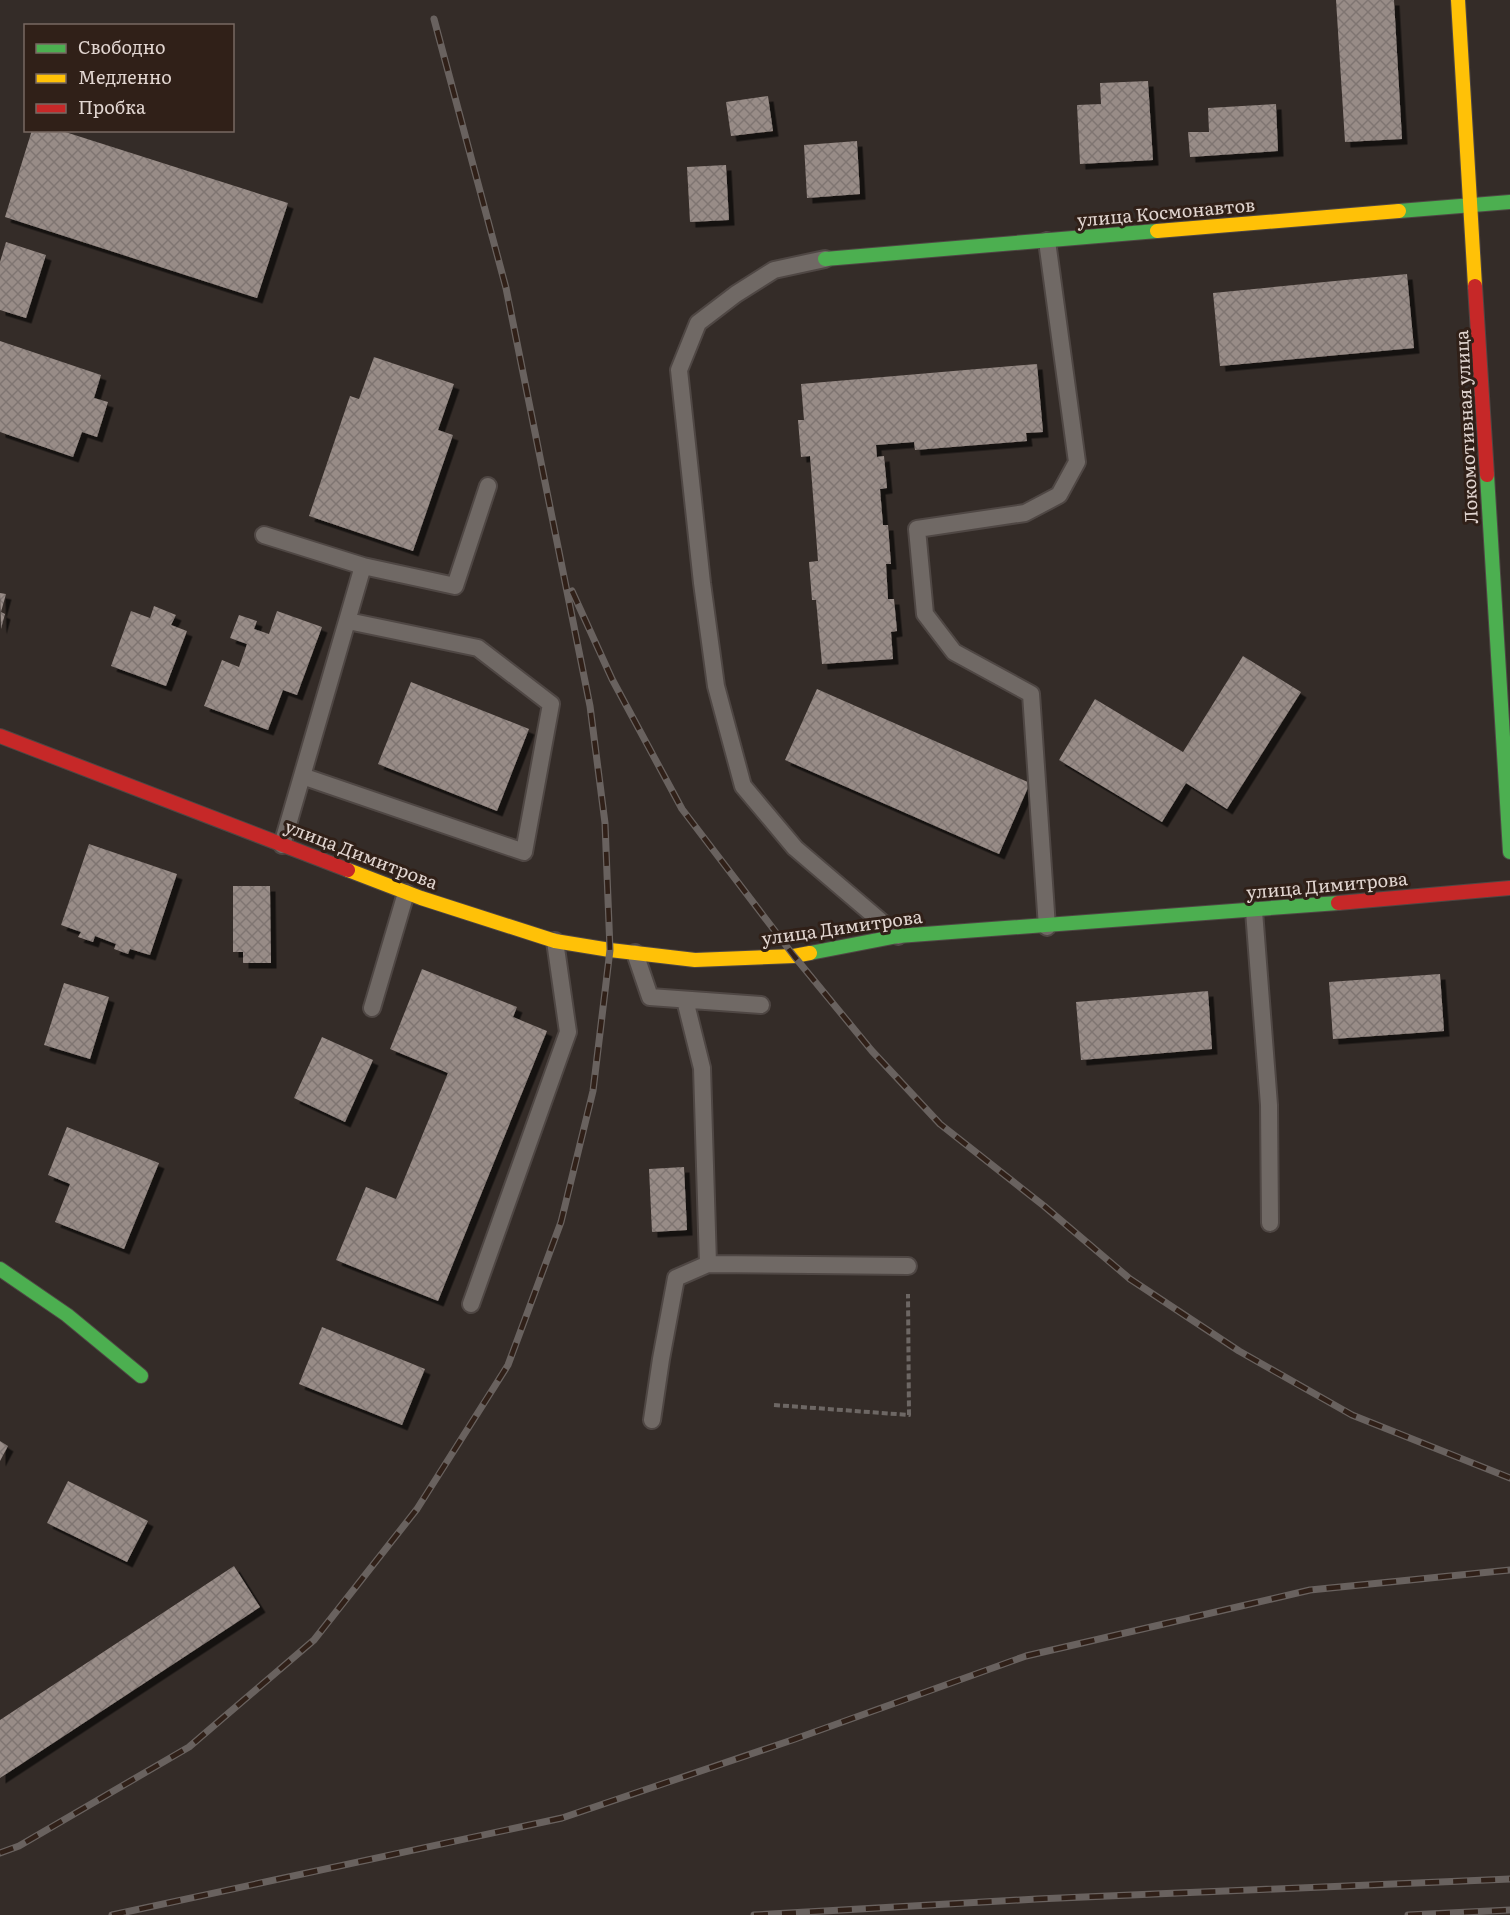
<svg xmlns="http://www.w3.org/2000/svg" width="1510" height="1915" font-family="Literata,serif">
<defs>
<pattern id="building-cross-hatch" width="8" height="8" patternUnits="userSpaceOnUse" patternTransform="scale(1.5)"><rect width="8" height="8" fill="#988c87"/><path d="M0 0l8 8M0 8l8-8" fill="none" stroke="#7f7571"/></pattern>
<filter id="shadow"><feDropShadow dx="5.5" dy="5.5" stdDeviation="0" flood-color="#0009"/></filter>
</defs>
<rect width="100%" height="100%" fill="#342c28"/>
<path fill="url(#building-cross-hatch)" filter="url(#shadow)" d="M1336,0H1394L1402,139L1345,142Z
M1148,81L1153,160L1080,164L1077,105L1101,104L1100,83Z
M768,96L773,131L731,136L726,102Z
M1276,104L1278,151L1190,157L1188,132H1209L1208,108Z
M32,130H59L288,203L257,298L5,217Z
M857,141L860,194L807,198L804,145Z
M726,165L729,220L690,222L687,167Z
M6,242L46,255L26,318L0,310V262Z
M1407,274L1414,348L1220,366L1213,293Z
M0,341L101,375L94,398L108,402L97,437L82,432L73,457L0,432Z
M374,357L454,384L438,430L453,435L413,551L309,516L350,396L359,399Z
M1037,364L1043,432L1026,433L1027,441L915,450L914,442L876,445L877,457L884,456L887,488L880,489L883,525H888L891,564H886L888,599H894L897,631L891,632L893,659L822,664L816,600H812L809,562L818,561L810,456L801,457L798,420H804L801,384Z
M0,593L6,594L1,612L5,614L1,629Z
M154,606L176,615L171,625L187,631L166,686L111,666L131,611L150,618Z
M277,611L322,627L297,695L283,690L268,730L204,706L222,660L239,667L247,644L230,638L239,615L257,621L254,629L269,634Z
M1243,656L1301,692L1227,809L1186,783L1162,822L1059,760L1095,699L1183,752Z
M411,682L529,729L497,811L378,764Z
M817,689L1030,783L999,854L785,760Z
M89,844L177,874L150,955L130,949L128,954L114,949L116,944L95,936L93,942L78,937L81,932L61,925Z
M233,886H270L271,963H243V952H233Z
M422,969L517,1007L513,1017L547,1031L438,1301L336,1260L366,1187L396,1199L448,1073L390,1049Z
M1440,974L1444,1031L1333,1039L1329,982Z
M64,983L109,997L90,1059L44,1045Z
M1208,991L1212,1049L1081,1060L1076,1002Z
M322,1037L373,1060L345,1122L294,1098Z
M67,1127L159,1163L124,1249L55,1222L70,1184L48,1175Z
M684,1167L687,1230L652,1232L649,1169Z
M322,1327L425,1369L402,1425L299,1384Z
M0,1441L8,1446L0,1461Z
M68,1481L148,1521L127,1562L47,1523Z
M234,1566L260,1607L0,1778V1720Z"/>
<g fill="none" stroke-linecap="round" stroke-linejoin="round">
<g stroke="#4f4744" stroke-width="20">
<path id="lane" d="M1047,241L1077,462L1059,495L1025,513L917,529L925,614L954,652L1031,694L1047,927
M825,259L774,270L736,294L698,323L679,370L702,583L716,686L743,786L795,848L898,936
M264,535L363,566L282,845
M363,566L455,586L488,486
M302,776L524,852L551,704L478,648L348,621
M1254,911L1269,1105L1270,1223
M635,953L650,997L761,1005
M685,1000L702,1068L708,1264L908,1266
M372,1008L406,893
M471,1304L568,1032L555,941
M652,1420L661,1359L676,1278L708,1264"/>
</g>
<g stroke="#4f4744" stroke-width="16">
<path id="fast" d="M1399,211L1510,202
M825,259L1157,231
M1487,475L1510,852
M810,953L898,936L1338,903
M0,1269L67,1315L141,1376"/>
</g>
<g stroke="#4f4744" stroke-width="16">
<path id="slow" d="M1458,0L1475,286
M1157,231L1399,211
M348,870L421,898L555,941L610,950L695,960L794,956L810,953"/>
</g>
<g stroke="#4f4744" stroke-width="16">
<path id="jam" d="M1475,286L1487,475
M0,736L348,870
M1338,903L1510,888"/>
</g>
<path stroke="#6d6764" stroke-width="4" stroke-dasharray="6 3" stroke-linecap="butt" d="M774,1405L909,1415L908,1294"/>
<use href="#lane" stroke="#706965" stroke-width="16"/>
<use href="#fast" stroke="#4caf50" stroke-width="14"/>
<use href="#slow" stroke="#ffc107" stroke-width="14"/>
<use href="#jam" stroke="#c62828" stroke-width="14"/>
<g stroke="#69625f" stroke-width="7">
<path id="rail" d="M572,591L612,679L682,809L794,956L872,1051L940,1124L1044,1206L1130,1279L1239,1351L1352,1415L1510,1478
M0,1853L19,1846L189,1747L314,1640L417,1509L508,1365L561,1222L593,1091L610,950L605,823L590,706L506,288L434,19
M112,1915L562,1818L795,1739L1026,1656L1310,1590L1510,1570
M754,1915L1037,1899L1510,1879
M1408,1915L1510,1910"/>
</g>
<use href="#rail" stroke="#302018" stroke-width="4.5" stroke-dasharray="14" stroke-linecap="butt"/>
</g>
<g text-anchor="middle" stroke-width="6" stroke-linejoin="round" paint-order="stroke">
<g font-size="18" fill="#e1d5d0" stroke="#302018">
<text transform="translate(1166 213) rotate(-5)" y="6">улица Космонавтов</text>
<text transform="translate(1467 427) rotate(-93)" y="6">Локомотивная улица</text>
<text transform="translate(361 855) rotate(21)" y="6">улица Димитрова</text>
<text transform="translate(1327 886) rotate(-5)" y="6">улица Димитрова</text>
<text transform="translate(842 928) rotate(-8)" y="6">улица Димитрова</text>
</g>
</g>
<rect x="24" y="24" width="210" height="108" fill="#302018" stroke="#776862" stroke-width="1.5"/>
<rect x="36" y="44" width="30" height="9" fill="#4caf50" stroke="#776862" stroke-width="1.5"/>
<text x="78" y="54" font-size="18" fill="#e1d5d0">Свободно</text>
<rect x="36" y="74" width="30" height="9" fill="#ffc107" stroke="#776862" stroke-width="1.5"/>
<text x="78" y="84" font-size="18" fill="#e1d5d0">Медленно</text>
<rect x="36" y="104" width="30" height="9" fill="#c62828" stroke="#776862" stroke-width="1.5"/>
<text x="78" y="114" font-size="18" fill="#e1d5d0">Пробка</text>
</svg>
